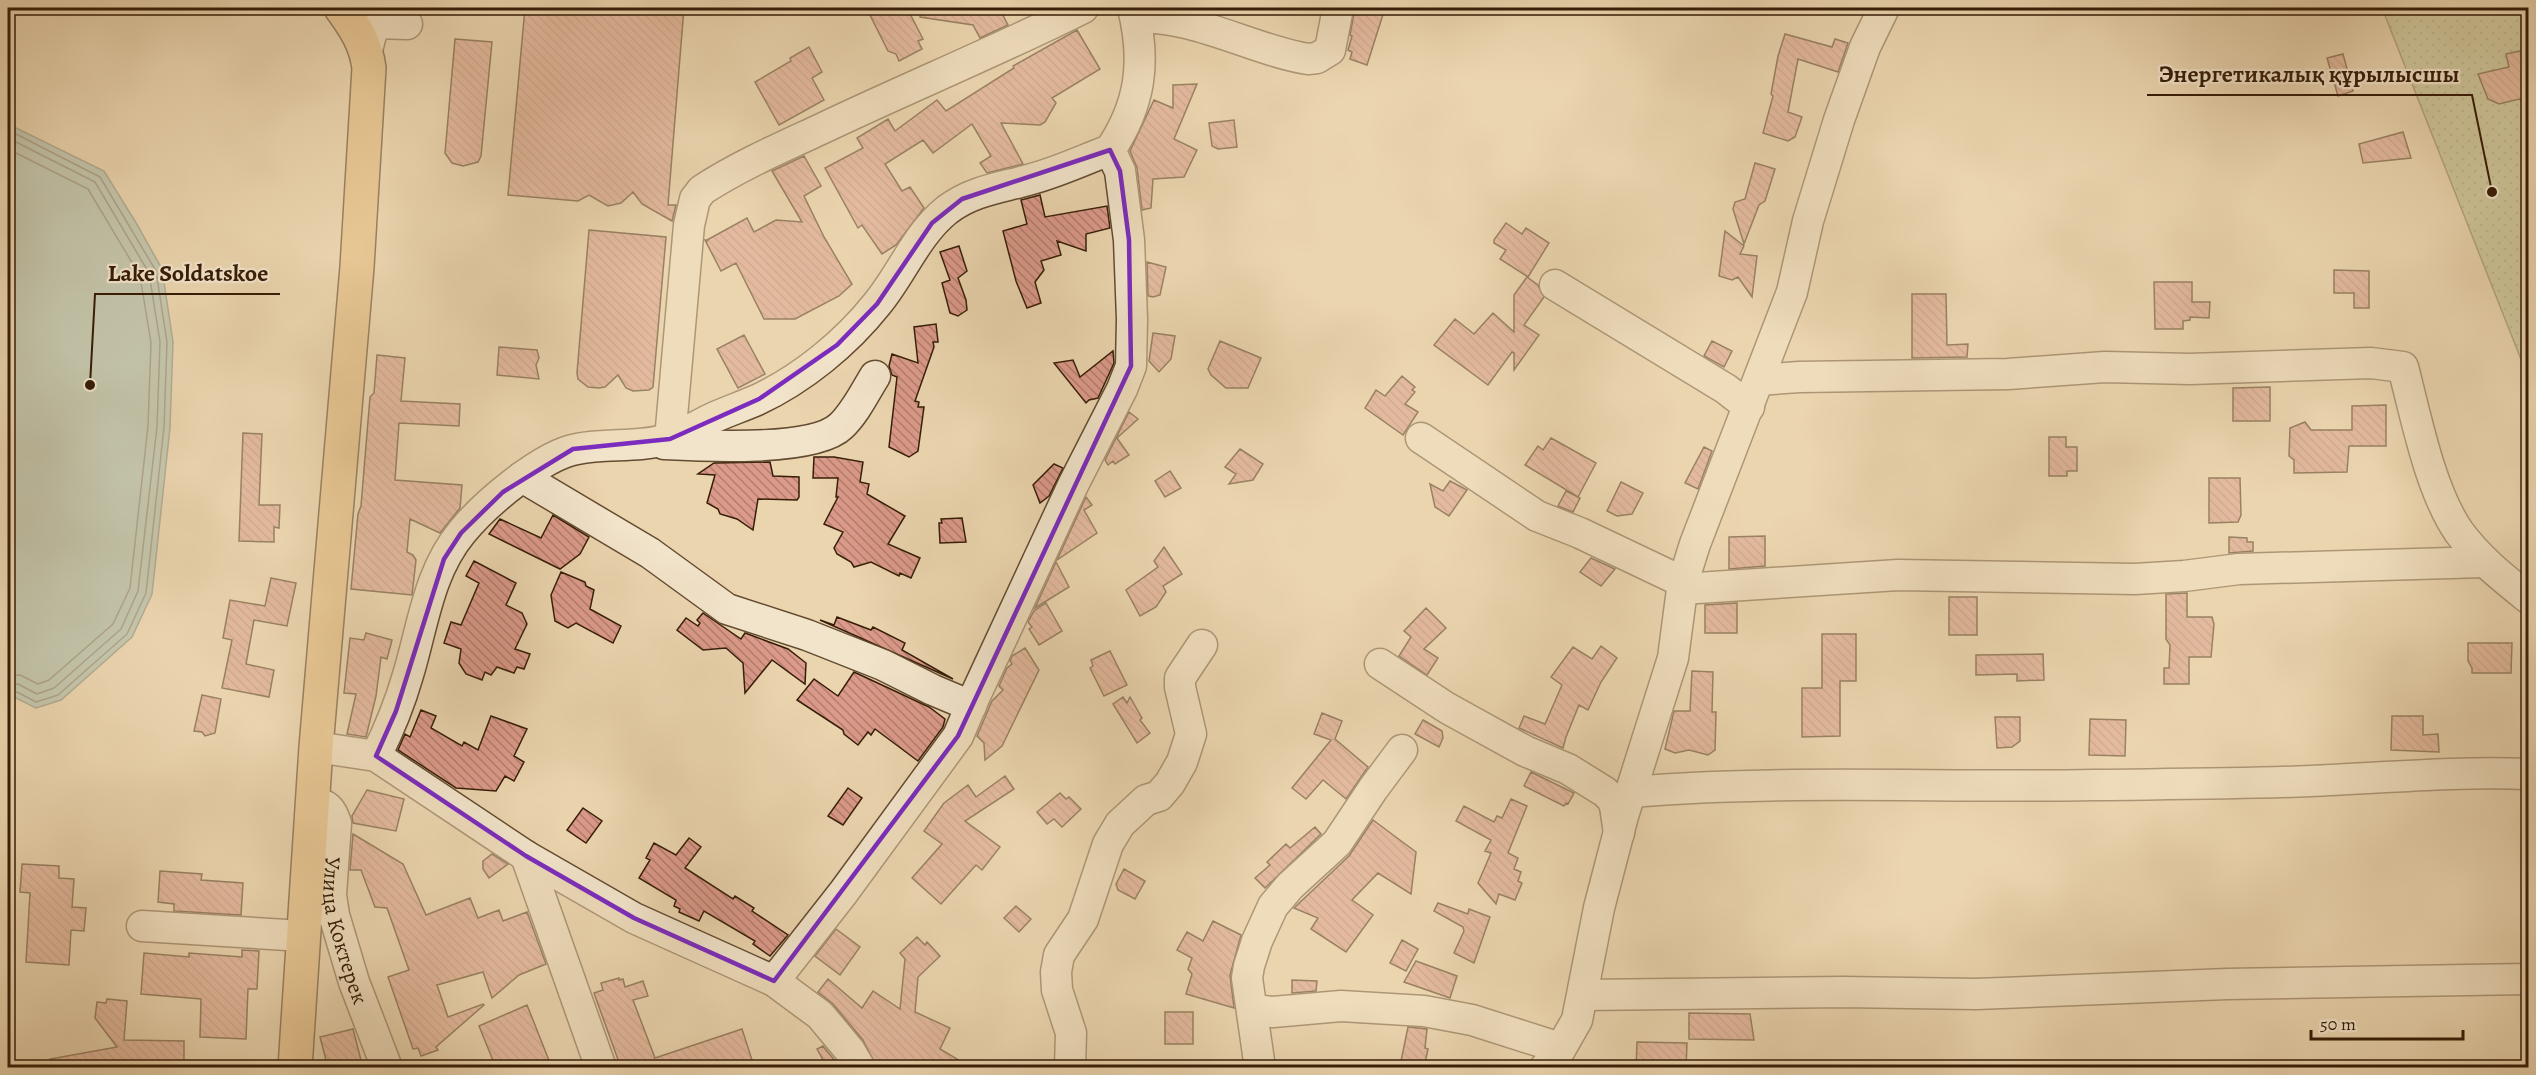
<svg xmlns="http://www.w3.org/2000/svg" width="2536" height="1075" font-family="Alegreya,serif">
<defs>
<pattern id="garden-dots" width="8" height="8" patternUnits="userSpaceOnUse" patternTransform="scale(1.5)"><rect width="8" height="8" fill="#b3be8e"/><path d="M2 2h.1M6 6h.1" fill="none" stroke="#929a72" stroke-width="1.8" stroke-linecap="round"/></pattern>
<pattern id="building-back-hatch" width="6" height="6" patternUnits="userSpaceOnUse" patternTransform="scale(1.5)"><rect width="6" height="6" fill="#dc9a8a"/><path d="M-1 5l2 2M0 0l6 6M5-1l2 2" fill="none" stroke="#b37d6f"/></pattern>
</defs>
<rect width="100%" height="100%" fill="#ebd5af"/>
<filter id="stains"><feTurbulence type="fractalNoise" baseFrequency=".00333" numOctaves="4"/><feColorMatrix values="0 0 0 0 .2 0 0 0 0 .09 0 0 0 0 .02 0 0 0 .5 -.17"/></filter>
<radialGradient id="worn" r=".72"><stop offset=".6" stop-color="#630" stop-opacity="0"/><stop offset="1" stop-color="#630" stop-opacity=".3"/></radialGradient>
<path fill="url(#garden-dots)" stroke="#746e4a" stroke-width="1.5" d="M2382,8H2528V377Z"/>
<path fill="#99b8b0" stroke="#717a6c" stroke-width="1.5" d="M8,116L14,127L104,171L135,221L162,269L173,342L170,428L152,594L132,637L61,700L36,708L14,697L8,699Z"/>
<g fill="none" stroke-linecap="round" stroke-linejoin="round">
<path stroke="#686a5c" stroke-width="1.5" d="M8,127L12,132L100,177L156,271L167,342L164,427L146,593L127,634L58,695L36,702L17,692L8,693
M8,138L95,182L149,273L160,342L157,427L138,591L121,629L54,688L37,694L18,684L8,685
M8,149L88,189L140,276L151,343L148,426L130,588L113,624L49,680L38,684L20,675L8,676"/>
</g>
<path fill="url(#building-back-hatch)" stroke="#361d07" stroke-width="1.5" d="M525,8H684L668,205H676L672,221L642,204L633,192L621,203L608,206L589,195L578,201L508,195Z
M880,8H907L923,39L918,41L922,49L899,61L896,54L888,51L869,13Z
M921,8H999L1008,25L980,38L973,25L920,17Z
M1355,8H1385L1367,65L1350,59L1352,52L1348,50L1352,36L1350,35Z
M1077,30L1100,69L1052,98L1056,103L1045,122L1040,125L1001,123L1023,164L987,173L980,163L991,156L972,124L933,153L923,140L885,164L902,191L910,187L924,208L896,245L882,254L862,225L858,228L825,168L863,148L857,138L888,119L895,131L937,100L946,111L1014,68L1013,66Z
M1785,34L1832,47L1835,39L1848,43L1838,72L1798,59L1788,112L1802,117L1795,137L1788,141L1763,133L1773,96L1771,94L1778,56Z
M455,39L492,42L481,156L478,162L463,166L452,163L445,153Z
M809,47L822,72L812,78L824,100L779,125L755,82L791,61L790,58Z
M2529,49V107L2519,99L2499,104L2488,99L2478,74L2509,67L2506,54Z
M2343,54L2353,91L2338,96L2327,58Z
M1197,84L1174,139L1197,150L1184,177L1153,179L1151,208L1142,210L1137,168L1130,151L1154,100L1173,108V85Z
M1234,120L1237,147L1218,149L1212,146L1209,123Z
M2403,132L2411,158L2363,163L2359,144Z
M804,156L821,186L804,196L824,237L852,284L839,296L795,319H764L736,263L721,271L705,240L708,241L707,240L747,218L754,232L776,220L802,222L772,171Z
M1755,163L1775,169L1765,201L1759,205L1744,244L1733,209L1735,202L1745,199Z
M1040,195L1045,217L1107,206L1110,228L1086,234V251L1057,241L1061,255L1041,261L1044,270L1035,282L1041,303L1027,308L1016,281L1003,231L1027,224L1021,200Z
M1506,223L1522,234L1526,228L1549,243L1528,277L1500,259L1506,250L1494,243V240Z
M589,230L666,237L653,387L649,390L633,391L626,388L618,375L605,387L599,388L588,387L578,379L577,373Z
M1725,231L1744,246L1740,254L1757,256L1752,297L1738,277L1732,280L1719,276Z
M959,246L967,271L958,278L966,300L967,310L958,316L950,313L942,283L950,280L940,252Z
M1147,262L1166,267L1160,295L1153,297L1148,296Z
M2334,270L2369,271V308H2354V293H2334Z
M1527,277L1538,285L1544,297L1524,325L1539,335L1514,370V353L1512,352L1488,385L1434,345L1455,319L1474,334L1493,313L1514,332V295Z
M2154,282H2192V302H2210L2209,318L2190,317V320L2183,321V329H2155Z
M1912,294H1946L1947,345L1968,344L1967,357L1912,358Z
M936,324L938,342H933L934,347L915,401L919,402L918,407H924L918,451L909,457L889,447L897,377L892,375L889,366L892,354L918,363L914,327Z
M1153,333L1175,336L1171,359L1159,372L1149,361Z
M744,335L765,374L738,388L717,349Z
M1220,341L1261,358L1248,388H1226L1211,375L1208,369Z
M1712,341L1732,351L1724,367L1704,356Z
M499,347L537,350L539,358L536,365L539,379L497,375Z
M1113,351L1114,363L1098,398L1089,400L1086,403L1054,363L1073,360L1080,377Z
M377,355L405,358L401,401L460,404L459,426L399,423L395,480L462,485L460,508L440,533L410,519L407,552L413,555L416,560L412,595L351,589L358,514L361,506L370,397L374,393Z
M1402,376L1415,387L1412,390L1415,392L1405,404L1418,412L1403,435L1365,408L1376,390L1385,396Z
M2270,387V421H2233V388Z
M2386,405V446H2349L2347,472L2294,473V460L2289,456L2290,428L2305,422L2311,430H2352V406Z
M1129,412L1138,419L1117,438L1129,455L1115,464L1113,461L1108,465L1105,460Z
M243,433L262,434L259,505H280L279,528L274,527V542L239,541Z
M2049,437H2066V447H2077V471H2067V476H2049Z
M1551,438L1596,463L1578,497L1525,465L1538,446L1543,450Z
M1704,447L1712,451L1698,489L1685,483Z
M1240,449L1263,464L1253,480L1229,484L1236,474L1225,467Z
M814,457H834L863,462L860,482L869,484L867,494L905,516L888,544L920,558L911,578L900,573L899,576L871,562L854,567L851,562L837,554L834,548L843,532L824,524L838,497H836L838,478H813Z
M770,462L773,476L799,477V497L797,500L758,499L753,530L737,519L720,514L718,509L707,503L715,475L698,474L714,463Z
M1054,464L1063,468L1049,496L1040,503L1033,485Z
M1170,471L1181,488L1165,497L1155,481Z
M2209,478H2240L2241,515L2238,522L2209,523Z
M1450,481L1467,490L1449,516L1435,507L1430,484L1443,491Z
M1621,482L1643,493L1632,514L1617,516L1607,511Z
M1566,491L1580,498L1573,512L1558,506Z
M1086,497L1092,505L1084,510L1097,533L1057,560Z
M553,515L589,537L580,554L560,569L489,534L500,519L541,538Z
M962,518L966,542L940,543L939,523H942L941,519Z
M1765,536V566L1729,569V537Z
M2229,537L2247,538V542H2253V551L2229,553Z
M1164,547L1182,574L1163,586L1166,592L1156,607L1140,616L1126,590L1158,567L1154,561Z
M1591,558L1615,569L1601,586L1580,572Z
M474,561L516,583L506,605L522,613L527,624L515,649L530,654L524,669L517,667L514,673L497,667L491,675L485,672L482,680L466,674L459,663L461,649L444,643L451,622L461,625L479,583L466,576Z
M1056,562L1069,587L1035,608Z
M561,572L585,582L586,586L594,590L590,609L621,626L613,643L576,623L568,628L555,621L551,595Z
M271,578L296,583L287,626L254,620L246,664L274,670L269,697L222,688L232,640L223,638L230,600L265,606Z
M2187,593V617H2212L2214,624L2211,657H2189V684H2164V668H2169L2170,645L2166,639V594Z
M1949,597H1977V635H1949Z
M1046,603L1062,631L1039,645L1029,629L1032,627L1028,622L1034,611Z
M1737,603V633H1705V605Z
M1426,608L1446,628L1424,649L1438,658L1427,675L1399,656L1411,637L1404,631Z
M703,613L741,639L745,633L788,649L806,663L805,684L772,660L745,693L743,663L726,648L703,650L677,630L686,618L698,626L700,623L697,620Z
M837,617L871,630L873,627L905,643L902,650L953,679L820,620L834,625Z
M366,633L392,640L387,659L381,657L376,696L366,737L347,734L356,694L344,693L350,638L364,640Z
M1822,634H1856V681H1840V736L1802,737V688H1822Z
M2468,643H2512L2511,673H2472V668L2468,661Z
M1601,646L1617,658L1601,682L1588,710L1579,705L1566,737L1563,748L1519,728L1524,716L1545,724L1562,685L1551,677L1573,647L1592,659Z
M1025,648L1039,670L1002,746L985,760L984,743L977,736L992,701L1003,690L999,686L1007,668L1012,664L1010,661L1012,656Z
M1110,651L1127,685L1104,696L1090,668L1093,666L1091,660Z
M2043,654L2044,680L2017,681V674L1976,675V655Z
M1692,671L1713,672L1712,712H1716L1715,750L1708,755L1689,750L1675,753L1665,749L1674,711H1690Z
M854,672L929,707L945,719L943,727L918,761L875,729L871,735L868,732L858,745L844,734L843,730L797,700L814,679L838,696Z
M202,695L221,699L215,733L205,736L202,732L194,731Z
M1123,697L1127,703L1130,697L1142,718L1140,720L1150,733L1137,743L1113,704Z
M421,710L436,716L431,728L462,746L464,742L478,750L491,716L527,729L514,756L524,762L514,781L505,776L496,791L456,788L398,750L405,734L410,737Z
M1322,713L1342,721L1335,739L1368,767L1346,799L1323,780L1306,799L1292,788L1331,740L1314,734Z
M2392,716H2423V735L2438,734L2439,752L2391,750Z
M1995,717H2020V741L2012,747L1997,748Z
M2090,719L2126,720L2125,756L2089,755Z
M1423,720L1442,731L1443,738L1439,747L1415,734Z
M1531,772L1574,793L1568,804L1566,803L1564,806L1524,786Z
M1005,776L1014,789L965,821L1000,847L982,870L976,865L941,904L912,878L942,844L924,831L944,803L968,785L976,797Z
M848,788L862,798L843,825L828,816Z
M367,790L404,799L396,831L353,823L352,816Z
M1060,793L1066,799L1069,797L1081,809L1062,827L1054,819L1047,824L1037,812Z
M1511,799L1527,806L1508,853L1518,858L1514,869L1521,872L1518,881L1522,883L1515,900L1499,894L1496,904L1478,883L1491,853L1485,851L1491,840L1456,821L1464,806L1494,822L1497,816L1502,818Z
M583,808L602,821L586,843L567,830Z
M1373,820L1416,852L1411,894L1378,873L1352,900L1373,915L1346,952L1311,929L1318,918L1294,908L1349,856Z
M1315,827L1321,834L1265,888L1255,878L1270,865L1267,862L1286,844L1290,848Z
M353,834L403,864L426,915L470,898L478,918L499,910L503,921L527,912L546,964L519,975L492,998L483,972L437,985L448,1017L483,1004L484,1005L436,1047L438,1050L421,1056L418,1048L413,1049L388,977L409,970L387,908L375,907L361,870H350Z
M689,838L701,847L685,868L733,899L735,896L754,908L752,911L788,935L770,956L753,944L755,941L704,911L699,921L679,912L680,909L674,906L676,900L639,878L650,860L646,858L654,843L676,855Z
M492,854L508,864L489,878L483,869V861Z
M22,864L59,866V878L74,879L72,907L86,908L84,931L71,930L69,965L26,962L30,893L20,892Z
M1124,869L1145,881L1135,899L1118,890L1116,884Z
M160,871L202,874L201,880L243,883L241,915L174,911V904L158,902Z
M1438,903L1468,914L1469,909L1490,917L1474,963L1454,953L1464,931L1463,927L1434,911Z
M1016,906L1031,919L1019,932L1004,918Z
M1213,921L1241,935L1230,975L1234,1008L1186,994L1192,974L1188,969L1192,958L1177,950L1187,932L1203,941Z
M836,929L860,947L840,975L815,956Z
M917,937L925,945L927,942L940,956L918,977L915,1012L950,1028L940,1049L972,1068H877L863,1040L833,1004L818,992L828,979L862,1008L873,991L900,1009L905,959L900,953Z
M1402,940L1418,949L1406,971L1390,963Z
M242,950L259,951L257,989H248L246,1039L200,1037L201,999L141,994L144,953L189,957V953L242,957Z
M1416,961L1457,976L1450,998L1404,982Z
M619,978V980L623,979L625,987L643,981L648,996L633,1000L655,1058L742,1029L752,1060L726,1068H621L594,993L603,990L601,983Z
M1292,980L1317,981L1316,991L1292,993Z
M107,999L127,1001L124,1040L184,1041V1068H51L50,1059L117,1047L95,1018L97,1002L106,1003Z
M527,1005L552,1068H496L479,1026Z
M1165,1012H1193V1044H1165Z
M1689,1013L1750,1014L1754,1040L1689,1039Z
M1408,1027L1427,1029L1425,1048L1428,1049L1424,1068H1407L1408,1063L1401,1061Z
M353,1029L363,1068H328L320,1037Z
M1637,1042L1687,1043L1686,1068H1636Z
M823,1046L836,1062L827,1067L817,1049Z"/>
<g fill="none" stroke-linecap="round" stroke-linejoin="round">
<g stroke="#634b31" stroke-width="33">
<g id="minor">
<path d="M1136,18C1193,14 1252,50 1308,59L1317,58L1330,50L1338,8"/>
<path d="M375,23L407,24"/>
<path d="M367,50L378,8"/>
<path d="M1555,285L1726,389L1749,407"/>
<path d="M1759,380L1799,377L2008,374L2105,367L2190,369L2371,363L2403,367C2416,417 2430,490 2459,532C2479,559 2503,578 2528,598"/>
<path d="M1421,438L1537,516L1580,533L1683,582"/>
<path d="M670,439L689,225L695,199L702,190C739,166 780,148 819,130C907,88 997,51 1083,8"/>
<path d="M664,444C702,446 814,452 841,426C855,413 865,392 875,376"/>
<path d="M522,477L650,553L727,609L807,635L883,665L933,690L971,706"/>
<path d="M1682,589L1898,575L2135,579L2184,576L2239,569L2485,562"/>
<path d="M1380,664L1447,708L1525,751L1568,769L1605,792L1612,799L1615,806L1619,833"/>
<path d="M316,747L376,756L526,856L634,918L774,981L820,1015L850,1051L860,1068"/>
<path d="M376,756C389,730 400,703 408,675C423,626 428,573 462,532C484,505 542,455 577,449C607,443 639,448 668,439C684,435 699,424 715,417C729,411 743,406 757,400C802,379 846,343 877,304C902,274 916,235 947,210C972,191 999,188 1028,180C1056,173 1083,160 1110,150C1141,104 1146,61 1133,8"/>
<path d="M1631,792C1785,779 1940,788 2093,785C2166,784 2239,784 2311,781C2383,778 2456,771 2528,774"/>
<path id="s1" d="M312,801C327,805 331,808 336,823L331,895L334,915L354,982L387,1068"/>
<path d="M526,856L601,1068"/>
<path d="M142,926L303,936"/>
<path d="M774,981L843,893L958,736L975,696L1073,485L1122,389L1131,366L1132,319L1129,240L1120,171L1110,150"/>
<path d="M1583,995L1842,992L1976,994L2227,984L2528,979"/>
<path d="M1253,1010L1273,1012L1341,1006L1424,1011L1472,1020L1560,1048"/>
<path d="M1070,1068L1071,1033L1057,990L1056,972L1059,955L1083,919L1108,844L1120,824L1146,800L1159,796L1170,783L1182,762L1191,734L1180,687V678L1202,645"/>
<path d="M1260,1068L1247,978L1249,966L1257,941L1273,906L1290,886L1337,843L1373,789L1402,750"/>
<path d="M1545,1068L1557,1055L1577,1020L1599,908L1623,816L1673,658L1683,582L1695,544L1792,292L1808,221L1839,120L1865,47L1884,8"/>
</g>
</g>
<g stroke="#361d07" stroke-width="36">
<path id="major" d="M295,1068L316,747L357,267L369,68C366,44 355,27 341,8"/>
</g>
<use href="#minor" stroke="#f2e4cb" stroke-width="30"/>
<use href="#major" stroke="#e6ba78" stroke-width="33"/>
</g>
<path d="M0 0H2536V1075H0ZM1110,150L1120,171L1129,240L1131,366L958,736L774,981L634,918L526,856L376,756L396,711L444,559L461,533L503,492L573,449L670,439L759,399L837,345L877,304L932,223L962,199Z" fill="#ebd5af" fill-opacity=".55" fill-rule="evenodd"/>
<path fill="none" stroke="#7b2cbf" stroke-width="4.5" stroke-linejoin="round" d="M1110,150L1120,171L1129,240L1131,366L958,736L774,981L634,918L526,856L376,756L396,711L444,559L461,533L503,492L573,449L670,439L759,399L837,345L877,304L932,223L962,199Z"/>
<g text-anchor="middle" stroke-width="4.5" stroke-linejoin="round" paint-order="stroke">
<g font-size="22" fill="#361d07" stroke="#f2e4cb">
<text dy="8" stroke="none"><textPath href="#s1" startOffset="144">Улица Коктерек</textPath></text>
</g>
</g>
<path fill="none" stroke="#361d07" stroke-width="2" d="M2492 192L2472 95H2147M90 385L95 294H280"/>
<g fill="#361d07" stroke="#f2e4cb" stroke-width="2">
<circle cx="2492" cy="192" r="6"/>
<circle cx="90" cy="385" r="6"/>
</g>
<g font-size="24" text-anchor="middle" font-weight="bold" fill="#361d07" stroke="#f2e4cb" stroke-width="4.5" stroke-linejoin="round" paint-order="stroke">
<text x="2309" y="82">Энергетикалық құрылысшы</text>
<text x="188" y="281">Lake Soldatskoe</text>
</g>
<rect width="2536" height="1075" fill="none" stroke="#ebd5af" stroke-width="30"/>
<rect x="9" y="9" width="2518" height="1057" fill="none" stroke="#361d07" stroke-width="3"/>
<rect x="15" y="15" width="2506" height="1045" fill="none" stroke="#361d07" stroke-width="1.5"/>
<path d="M2311 1030v9h152v-9" fill="none" stroke="#361d07" stroke-width="3"/>
<text x="2320" y="1030" font-size="18" fill="#361d07" stroke="#f2e4cb" stroke-width="4.5" paint-order="stroke">50 m</text>
<rect width="100%" height="100%" filter="url(#stains)"/>
<rect width="100%" height="100%" fill="url(#worn)"/>
</svg>
